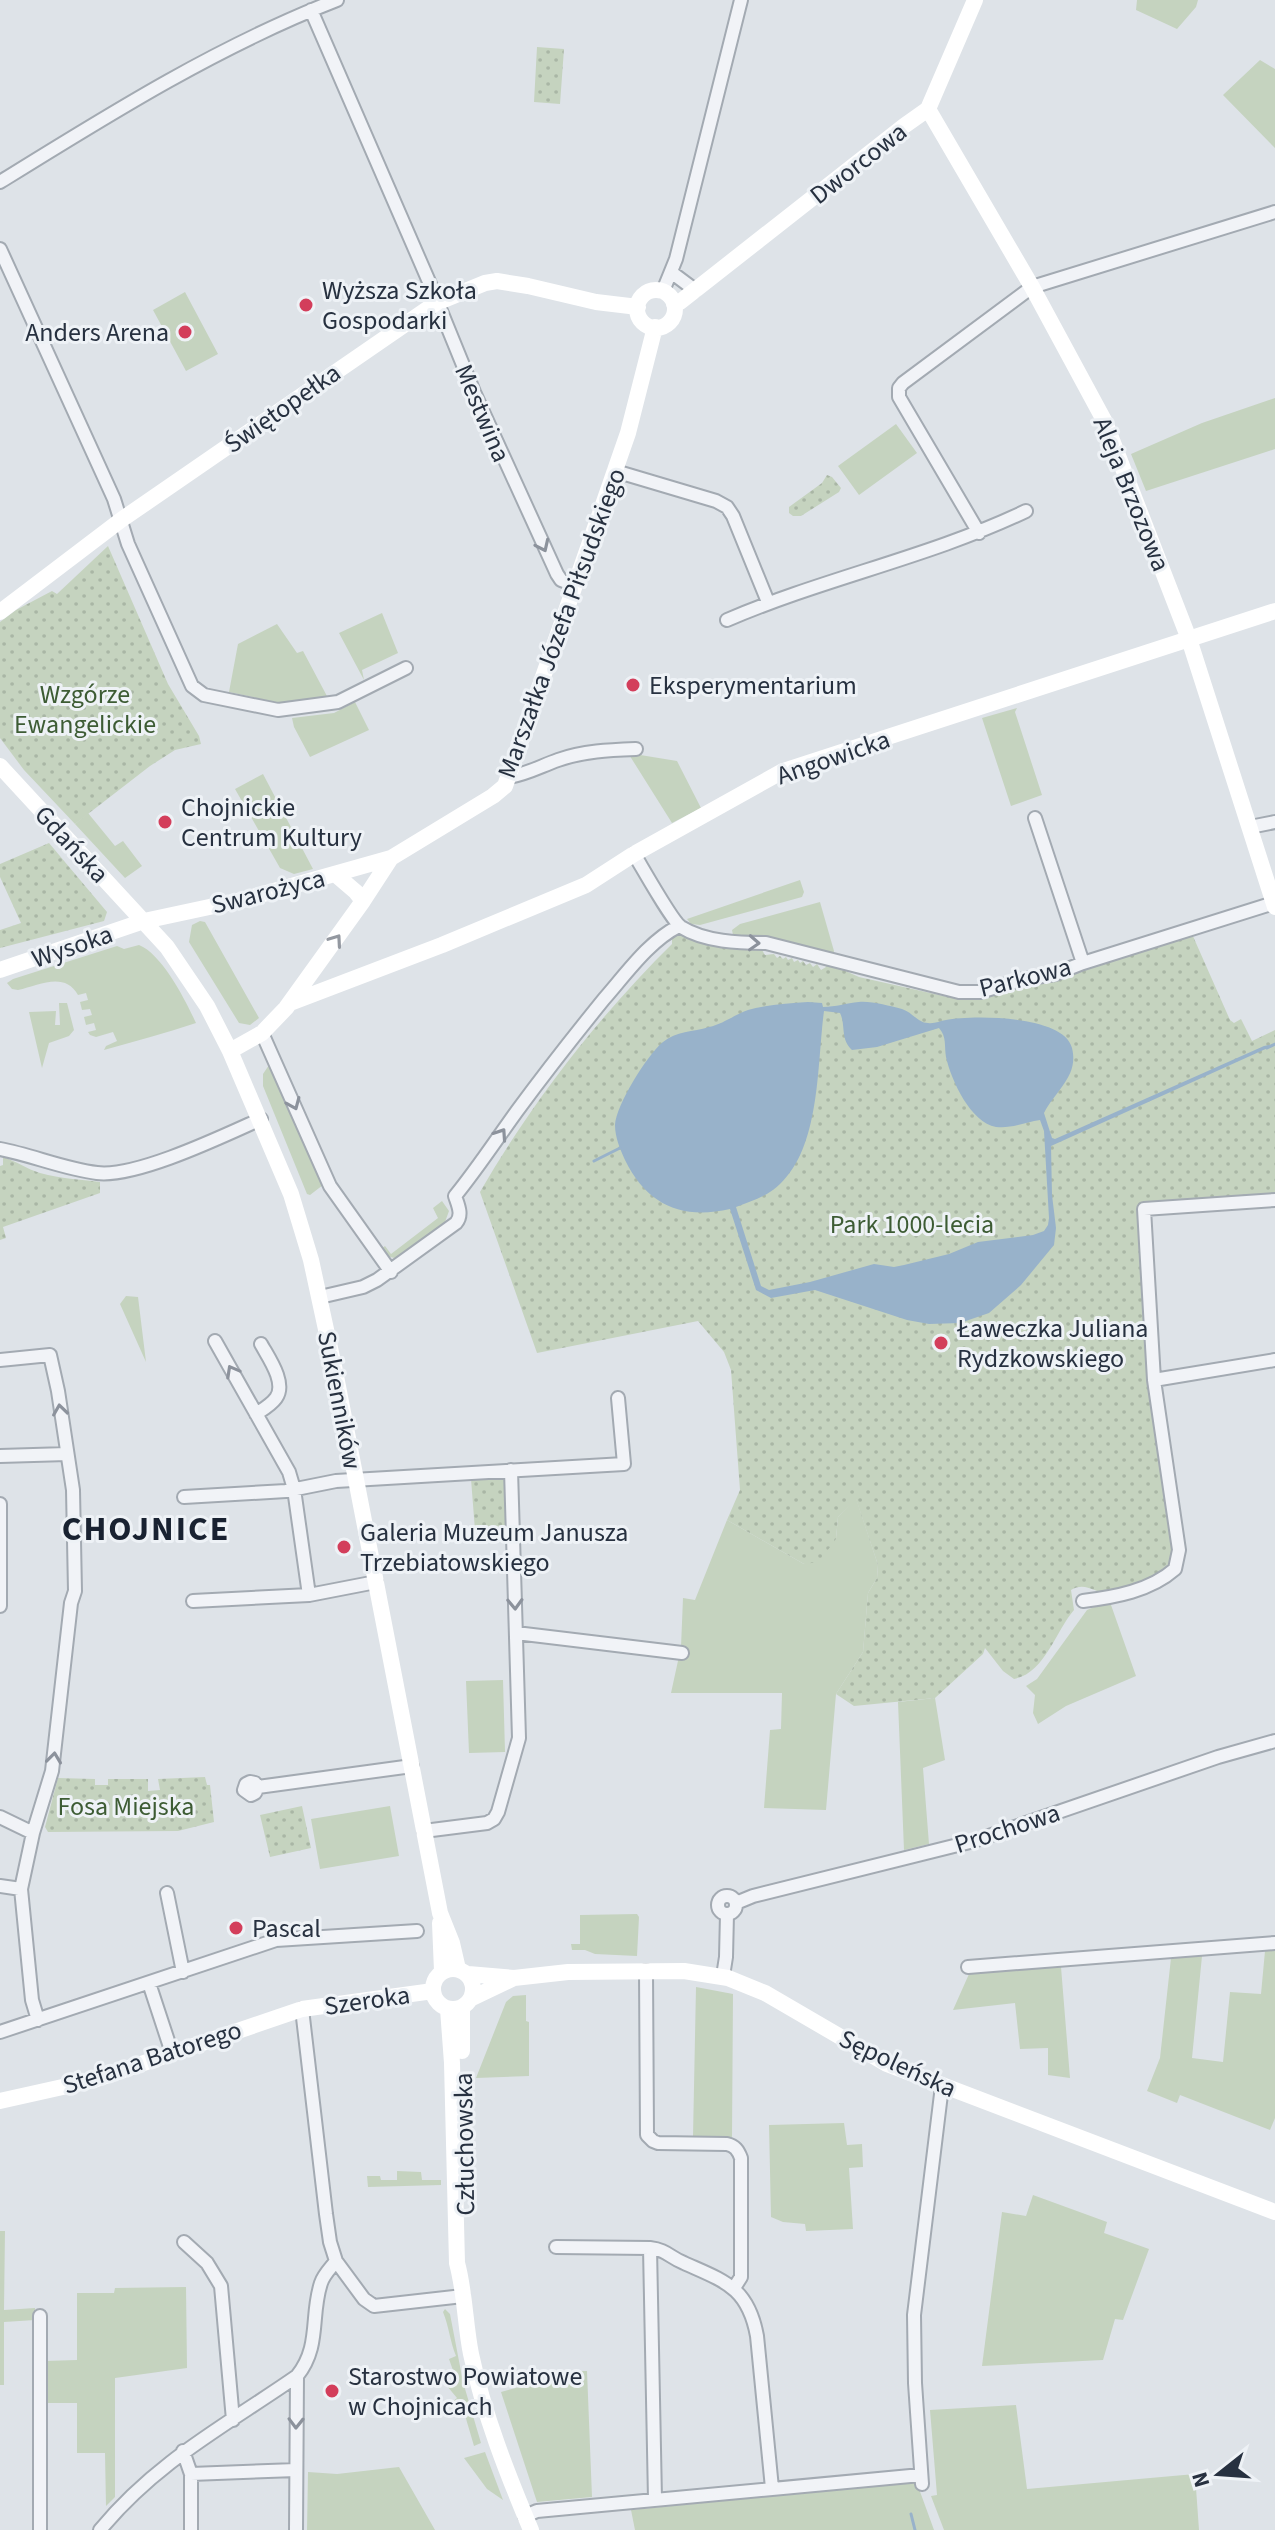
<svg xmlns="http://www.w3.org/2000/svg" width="1275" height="2530" font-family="'Source Sans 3',sans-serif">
<defs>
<pattern id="park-dots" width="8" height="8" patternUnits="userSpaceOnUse" patternTransform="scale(2)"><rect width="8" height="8" fill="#c5d3bf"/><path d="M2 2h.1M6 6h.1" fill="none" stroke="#a9b6a5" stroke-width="1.8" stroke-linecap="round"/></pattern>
</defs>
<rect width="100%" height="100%" fill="#dee3e8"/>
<path fill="#c5d3bf" d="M1137,0H1198L1196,7L1177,29L1136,10Z
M1260,60L1275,69V148L1223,95Z
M185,292L218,354L186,371L153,310Z
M1275,398V449L1146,491L1131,454L1202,423Z
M896,424L917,453L859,495L838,466Z
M382,613L398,653L362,670L364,680L339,633Z
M277,624L297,653L303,651L328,698L280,703L229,692L238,644Z
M355,702L369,730L310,757L294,727L292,718L334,713Z
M1017,708L1015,712L1042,795L1011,806L982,718Z
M628,753L677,761L701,808L672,823Z
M263,774L313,869L294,874L280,868L235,789Z
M88,813L115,846L123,841L142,866L125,878L75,824Z
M800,880L804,892L802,897L700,925L691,924L687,919Z
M820,902L834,951L833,956L733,935L732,930L740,924Z
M200,921L205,922L259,1018L250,1025L239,1023L189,942L192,925Z
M139,945C162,954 186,1001 196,1023C166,1033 135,1041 104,1050L106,1046L117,1041L113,1032L96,1037L90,1035L88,1032L96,1030L94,1023L86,1025L84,1017L92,1015L90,1009L82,1010L80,1002L88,1000L86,993L78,995C65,971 39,985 18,990L12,989L7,983L13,979L117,946L124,949Z
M59,1003H67L74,1030L69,1036L49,1043L42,1068L29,1012L56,1011L55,1025H60Z
M271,1062L323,1185L310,1195L307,1194L263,1086V1074Z
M442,1201L449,1211L445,1222L446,1224L401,1257C392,1260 387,1256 381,1249L385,1246L391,1254L438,1218L433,1208Z
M126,1296L138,1297L146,1362L120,1304Z
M856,1498L878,1565L877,1578L868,1593L863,1652L836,1694L826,1810L764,1808L770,1730L781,1729L782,1693H671L681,1647L683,1598L695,1600L727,1520L804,1564L836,1539L838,1517Z
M1099,1605H1111L1136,1676L1066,1706L1038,1724L1033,1713L1035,1695L1026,1686L1037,1679L1087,1610Z
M503,1680L505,1752L469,1753L466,1681Z
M935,1698L945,1760L923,1768L929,1844L904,1850L898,1702Z
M390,1806L399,1856L320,1869L311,1819Z
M637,1914L639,1917L637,1956L595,1954L585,1950H572L571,1944H580V1915Z
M1275,1950V2118L1270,2130L1180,2095L1177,2103L1147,2091L1160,2058L1171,1958L1202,1956L1192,2058L1223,2062L1230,1992L1261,1994L1265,1951Z
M1061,1967L1070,2078L1048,2075V2048L1020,2049L1015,2003L953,2010L969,1974Z
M696,1987L733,1994L732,2137H693Z
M526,1995V2021L529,2022V2076L476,2078L506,2002L513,1996Z
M844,2123L847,2145L862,2144L863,2167L849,2168L853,2229L806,2231L805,2224L783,2222L771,2217L769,2125Z
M397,2171L421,2172L422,2180H441V2185L368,2187L367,2176H380L381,2180H397Z
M1033,2195L1107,2222L1104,2233L1149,2249L1123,2320L1115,2319L1103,2360L982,2366L1002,2212L1026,2216Z
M0,2231H5L4,2310L35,2308V2320L4,2322V2385H0Z
M186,2287L187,2368L115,2378V2497L106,2506L105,2453H77V2403H46L45,2361L77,2360V2293H114L115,2288Z
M445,2309L450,2314L463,2382L481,2443L474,2446L462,2405L452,2406L451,2403L457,2398L447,2386L455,2376L449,2359L456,2356C450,2341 449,2327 443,2312Z
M579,2371H587L592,2497L537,2502L501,2392Z
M1016,2405L1027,2489L1195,2474L1199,2530H944L931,2496L937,2495L930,2410Z
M485,2452L503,2500L487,2489L464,2458Z
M399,2467L435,2530H307L308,2472L337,2474Z
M913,2482L918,2486L934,2530H635L631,2510Z"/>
<path fill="url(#park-dots)" d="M537,47L564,49L560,104L534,102Z
M827,475L832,477L841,488L839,492L801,516H793L789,513V507L822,483Z
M108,546L168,684L199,736L201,744L175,750L150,766L75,824L24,770L0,738V622L16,610L52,591L57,594Z
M49,843L107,912L104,921L0,948V930L21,923L0,877V864Z
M1192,934L1230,1020L1234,1023L1241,1019L1252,1041L1275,1030V1196L1144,1205L1173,1547C1172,1554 1172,1560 1167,1566C1155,1581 1126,1590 1108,1593C1095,1594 1086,1581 1071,1590L1074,1610C1055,1632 1045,1673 1014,1679L1003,1671L985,1648L983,1654L935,1698L854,1706L836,1694L863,1652L868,1593L877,1578L878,1565L856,1499L838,1517L836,1539L819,1562L804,1564L727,1520L740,1490L731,1370L724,1352L698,1321L537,1353L480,1192C532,1102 598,1017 672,944V938L677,935L759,945L765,955L774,954L777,958L780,956L783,959L786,957L788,960L792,958L794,962L798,960L800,963L803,961L806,965L810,963L813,967L817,964L821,970L826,967L823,961L859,977L957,999L983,998L1027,986L1029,981L1096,965Z
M3,1157C16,1161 27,1169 40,1173C62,1179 79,1179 100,1182V1193L3,1227L6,1238L0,1240V1166L3,1165Z
M502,1478L505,1481L507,1530L505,1532L475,1530L471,1479Z
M205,1777L207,1785H210L214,1822L178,1831L48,1832L45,1827L58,1778L95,1779V1785H108V1779H148V1791L160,1790L158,1779Z
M302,1806L311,1848L270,1857L260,1815Z"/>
<path fill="#98b2ca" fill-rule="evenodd" d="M808,1002L822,1003L823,1007C836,1007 846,1003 859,1002C872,1001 889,1006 902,1009C912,1012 918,1023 928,1023C934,1024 940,1021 946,1020C972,1015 1064,1015 1072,1048C1079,1076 1056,1090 1044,1113L1052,1138L1055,1139L1264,1046L1269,1045L1270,1047L1051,1146L1052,1195L1056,1228L1054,1245L1021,1285L989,1313L960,1323L929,1324L907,1320L815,1290L771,1298L756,1290L730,1209C682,1220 647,1205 625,1160C620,1149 615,1137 615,1125C616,1105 647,1055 663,1042C676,1031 693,1032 709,1027C723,1024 734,1015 748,1010C766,1005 789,1003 808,1002ZM824,1011L840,1013C846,1025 840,1039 852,1050L877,1047L939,1028C947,1037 944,1046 946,1057C951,1080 971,1123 996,1127C1011,1129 1026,1122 1040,1120L1044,1131L1049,1218L1048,1225L1044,1231L1033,1235L978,1242L949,1254L904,1265L894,1267L874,1264L810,1282L769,1290L761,1286L736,1207C752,1201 768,1196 780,1184C821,1146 817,1062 824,1011Z"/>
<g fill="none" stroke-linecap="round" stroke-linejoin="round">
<path stroke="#98b2ca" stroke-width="3" d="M1267,1048L1275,1044
M594,1161L620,1148
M911,2514L915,2530"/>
<g stroke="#a3aab2" stroke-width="16">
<path id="street" d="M311,10L430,284L474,392L557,574L561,580L574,585
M0,182C108,115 218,46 337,0
M0,249L114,499L128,544L192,686L204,695L278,710L338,702L406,668
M671,272L695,290
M663,291L676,259L741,0
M615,471L716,501L727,507L733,516L768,602
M979,533L899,397V388L903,383L1032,287L1275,212
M727,620C824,578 930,557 1026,511
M509,777C527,774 541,766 558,760C583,751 610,750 636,749
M1035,818L1083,963
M1250,827L1275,822
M634,854C642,867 672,921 681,927C705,942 739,943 766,943L959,992H980L1024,979L1055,974L1083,963L1274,903
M262,1033L330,1186L391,1272
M0,1149C32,1155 64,1169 97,1173C136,1178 223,1136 261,1119
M320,1297L363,1287L377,1280L456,1223C463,1215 458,1205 455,1196C477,1169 496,1140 517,1111C545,1073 574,1036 604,999C626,974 649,941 679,926
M215,1341L289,1472L294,1489L309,1595
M0,1360L50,1355L58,1391L73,1490L75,1591L71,1603L52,1771L33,1833L21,1889L32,2000L38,2020
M1154,1380L1275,1360
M256,1414C262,1410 271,1405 276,1398C287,1383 268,1357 261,1344
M0,1456L67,1454
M184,1497L286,1491L336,1481L624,1464L618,1398
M0,1504V1606
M193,1601L309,1595L376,1582
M1083,1601C1115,1597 1150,1591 1175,1569L1179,1550L1154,1380L1144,1209L1275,1200
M516,1633L682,1653
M258,1787L255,1793L251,1795L244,1790L246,1784L250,1782L255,1783L258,1787L412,1766
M0,1817L33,1833
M424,1831L487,1823L494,1819L498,1812L519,1738L511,1470
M0,1886L21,1889
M167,1893L183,1972
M718 1905a9 9 0 1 1 18 0a9 9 0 1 1-18 0Z
M736,1903L753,1896L974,1841L1218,1757L1275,1741
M968,1967L1275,1943
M646,1971L647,2135L653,2141L658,2143L727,2144C735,2146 738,2150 741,2158V2277L734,2288
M723,1976L726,1957L727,1914
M149,1983L172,2053
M0,2032L276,1940L417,1931
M184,2242L207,2263L221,2286L233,2420
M556,2247L650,2248
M336,2261L364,2299L374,2306L463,2296
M183,2451L191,2474V2530
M191,2474L296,2470
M922,2484L915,2383L914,2315L942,2086
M655,2499L650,2248C667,2250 669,2257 684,2263C724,2281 748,2287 757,2336L772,2488
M525,2516L537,2511L921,2475
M40,2530V2316
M100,2530C157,2461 225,2426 297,2376C321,2346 310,2316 321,2283C324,2274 331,2268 336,2261L330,2242L326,2214L302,2009
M296,2530L297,2376"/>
</g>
<use href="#street" stroke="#f1f3f7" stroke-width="12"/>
<path stroke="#fff" stroke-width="16" d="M928,109L1032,287L1105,422L1189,639L1275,907
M637 309a19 19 0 1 1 38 0a19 19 0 1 1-38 0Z
M674,304L680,302L904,126L928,109L975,0
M0,612L121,520L436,303L485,283L497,281L528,286L596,302L638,307
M0,766L167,947L207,1006L230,1051L291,1194L311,1260L335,1371L440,1913L452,1943L458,1969
M335,874L356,892L363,901
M0,970L144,921L242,900L391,858
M290,1003L442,945L586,885L634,854L783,771L1275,611
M230,1051L262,1033L286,1008L363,901L391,858L493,796L505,786L628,433L655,327
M440,1923L442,1971
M433 1989a20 20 0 1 1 40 0a20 20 0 1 1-40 0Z
M468,1974L514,1978L568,1972L684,1971L728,1978L765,1993L887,2064L1275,2212
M472,1998L514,1978
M462,2008V2051
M448,2009L452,2063L457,2263C465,2292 465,2324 471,2354C484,2415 507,2473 531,2530
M0,2101L94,2080L302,2009L433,1991"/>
</g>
<defs><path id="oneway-chevron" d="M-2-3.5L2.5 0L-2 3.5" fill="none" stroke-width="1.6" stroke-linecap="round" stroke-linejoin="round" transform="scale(2)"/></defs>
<g stroke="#8c929c">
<use href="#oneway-chevron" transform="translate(543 546) rotate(65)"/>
<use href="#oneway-chevron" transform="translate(754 943) rotate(3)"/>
<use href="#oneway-chevron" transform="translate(294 1104) rotate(67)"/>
<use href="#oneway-chevron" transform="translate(501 1134) rotate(-56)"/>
<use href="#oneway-chevron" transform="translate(232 1371) rotate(-119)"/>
<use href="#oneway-chevron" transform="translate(60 1410) rotate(-98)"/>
<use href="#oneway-chevron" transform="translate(515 1604) rotate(88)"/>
<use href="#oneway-chevron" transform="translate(54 1758) rotate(-83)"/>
<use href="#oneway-chevron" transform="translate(296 2423) rotate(91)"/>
</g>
<use stroke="#9398a0" href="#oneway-chevron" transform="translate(336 940) rotate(-55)"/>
<g fill="#d33e5b" stroke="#eef2f6" stroke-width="3">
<circle cx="306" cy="305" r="8"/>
<circle cx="185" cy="332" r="8"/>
<circle cx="633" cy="685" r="8"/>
<circle cx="165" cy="822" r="8"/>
<circle cx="941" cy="1343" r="8"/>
<circle cx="344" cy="1547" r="8"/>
<circle cx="236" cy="1928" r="8"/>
<circle cx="332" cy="2391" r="8"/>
</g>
<g text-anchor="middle" stroke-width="6" stroke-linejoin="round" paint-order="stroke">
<g font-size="26" fill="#273140" stroke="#eef2f6">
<text transform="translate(858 163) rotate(-38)" y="9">Dworcowa</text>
<text transform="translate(282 408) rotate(-35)" y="9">Świętopełka</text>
<text transform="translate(483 413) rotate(67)" y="9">Mestwina</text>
<text transform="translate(1132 494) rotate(68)" y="9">Aleja Brzozowa</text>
<text transform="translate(561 623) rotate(-70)" y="9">Marszałka Józefa Piłsudskiego</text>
<text transform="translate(833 757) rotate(-19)" y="9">Angowicka</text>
<text transform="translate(72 844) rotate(47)" y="9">Gdańska</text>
<text transform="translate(268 891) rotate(-14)" y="9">Swarożyca</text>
<text transform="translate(72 946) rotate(-19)" y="9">Wysoka</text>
<text transform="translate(1025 977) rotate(-14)" y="9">Parkowa</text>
<text transform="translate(340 1400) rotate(79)" y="9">Sukienników</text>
<text transform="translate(1007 1828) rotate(-18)" y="9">Prochowa</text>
<text transform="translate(367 2000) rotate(-8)" y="9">Szeroka</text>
<text transform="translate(152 2057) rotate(-18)" y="9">Stefana Batorego</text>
<text transform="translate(898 2063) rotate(25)" y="9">Sępoleńska</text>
<text transform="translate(464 2144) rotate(-91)" y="9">Człuchowska</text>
</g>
<g font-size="26" fill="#273140" stroke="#eef2f6" text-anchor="start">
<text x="322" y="299">Wyższa Szkoła<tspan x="322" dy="30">Gospodarki</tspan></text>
<text x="169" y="341" text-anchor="end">Anders Arena</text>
<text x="649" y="694">Eksperymentarium</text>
<text x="181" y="816">Chojnickie<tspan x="181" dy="30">Centrum Kultury</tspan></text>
<text x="957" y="1337">Ławeczka Juliana<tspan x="957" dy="30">Rydzkowskiego</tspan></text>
<text x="360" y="1541">Galeria Muzeum Janusza<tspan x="360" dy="30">Trzebiatowskiego</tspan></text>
<text x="252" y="1937">Pascal</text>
<text x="348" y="2385">Starostwo Powiatowe<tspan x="348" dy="30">w Chojnicach</tspan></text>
</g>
<g font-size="26" fill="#3d5c34" stroke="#eef2f6">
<text x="85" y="703">Wzgórze<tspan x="85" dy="30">Ewangelickie</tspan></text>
<text x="912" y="1233">Park 1000-lecia</text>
<text x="126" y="1815">Fosa Miejska</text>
</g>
<g font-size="34" font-weight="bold" letter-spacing="2" fill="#192231" stroke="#eef2f6">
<text x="146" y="1540">CHOJNICE</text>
</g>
</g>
<g transform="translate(1219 2474) rotate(253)" stroke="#eef2f6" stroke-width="6" paint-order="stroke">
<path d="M0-6L14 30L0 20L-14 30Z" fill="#273140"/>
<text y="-12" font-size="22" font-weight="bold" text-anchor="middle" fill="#273140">N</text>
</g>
</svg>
